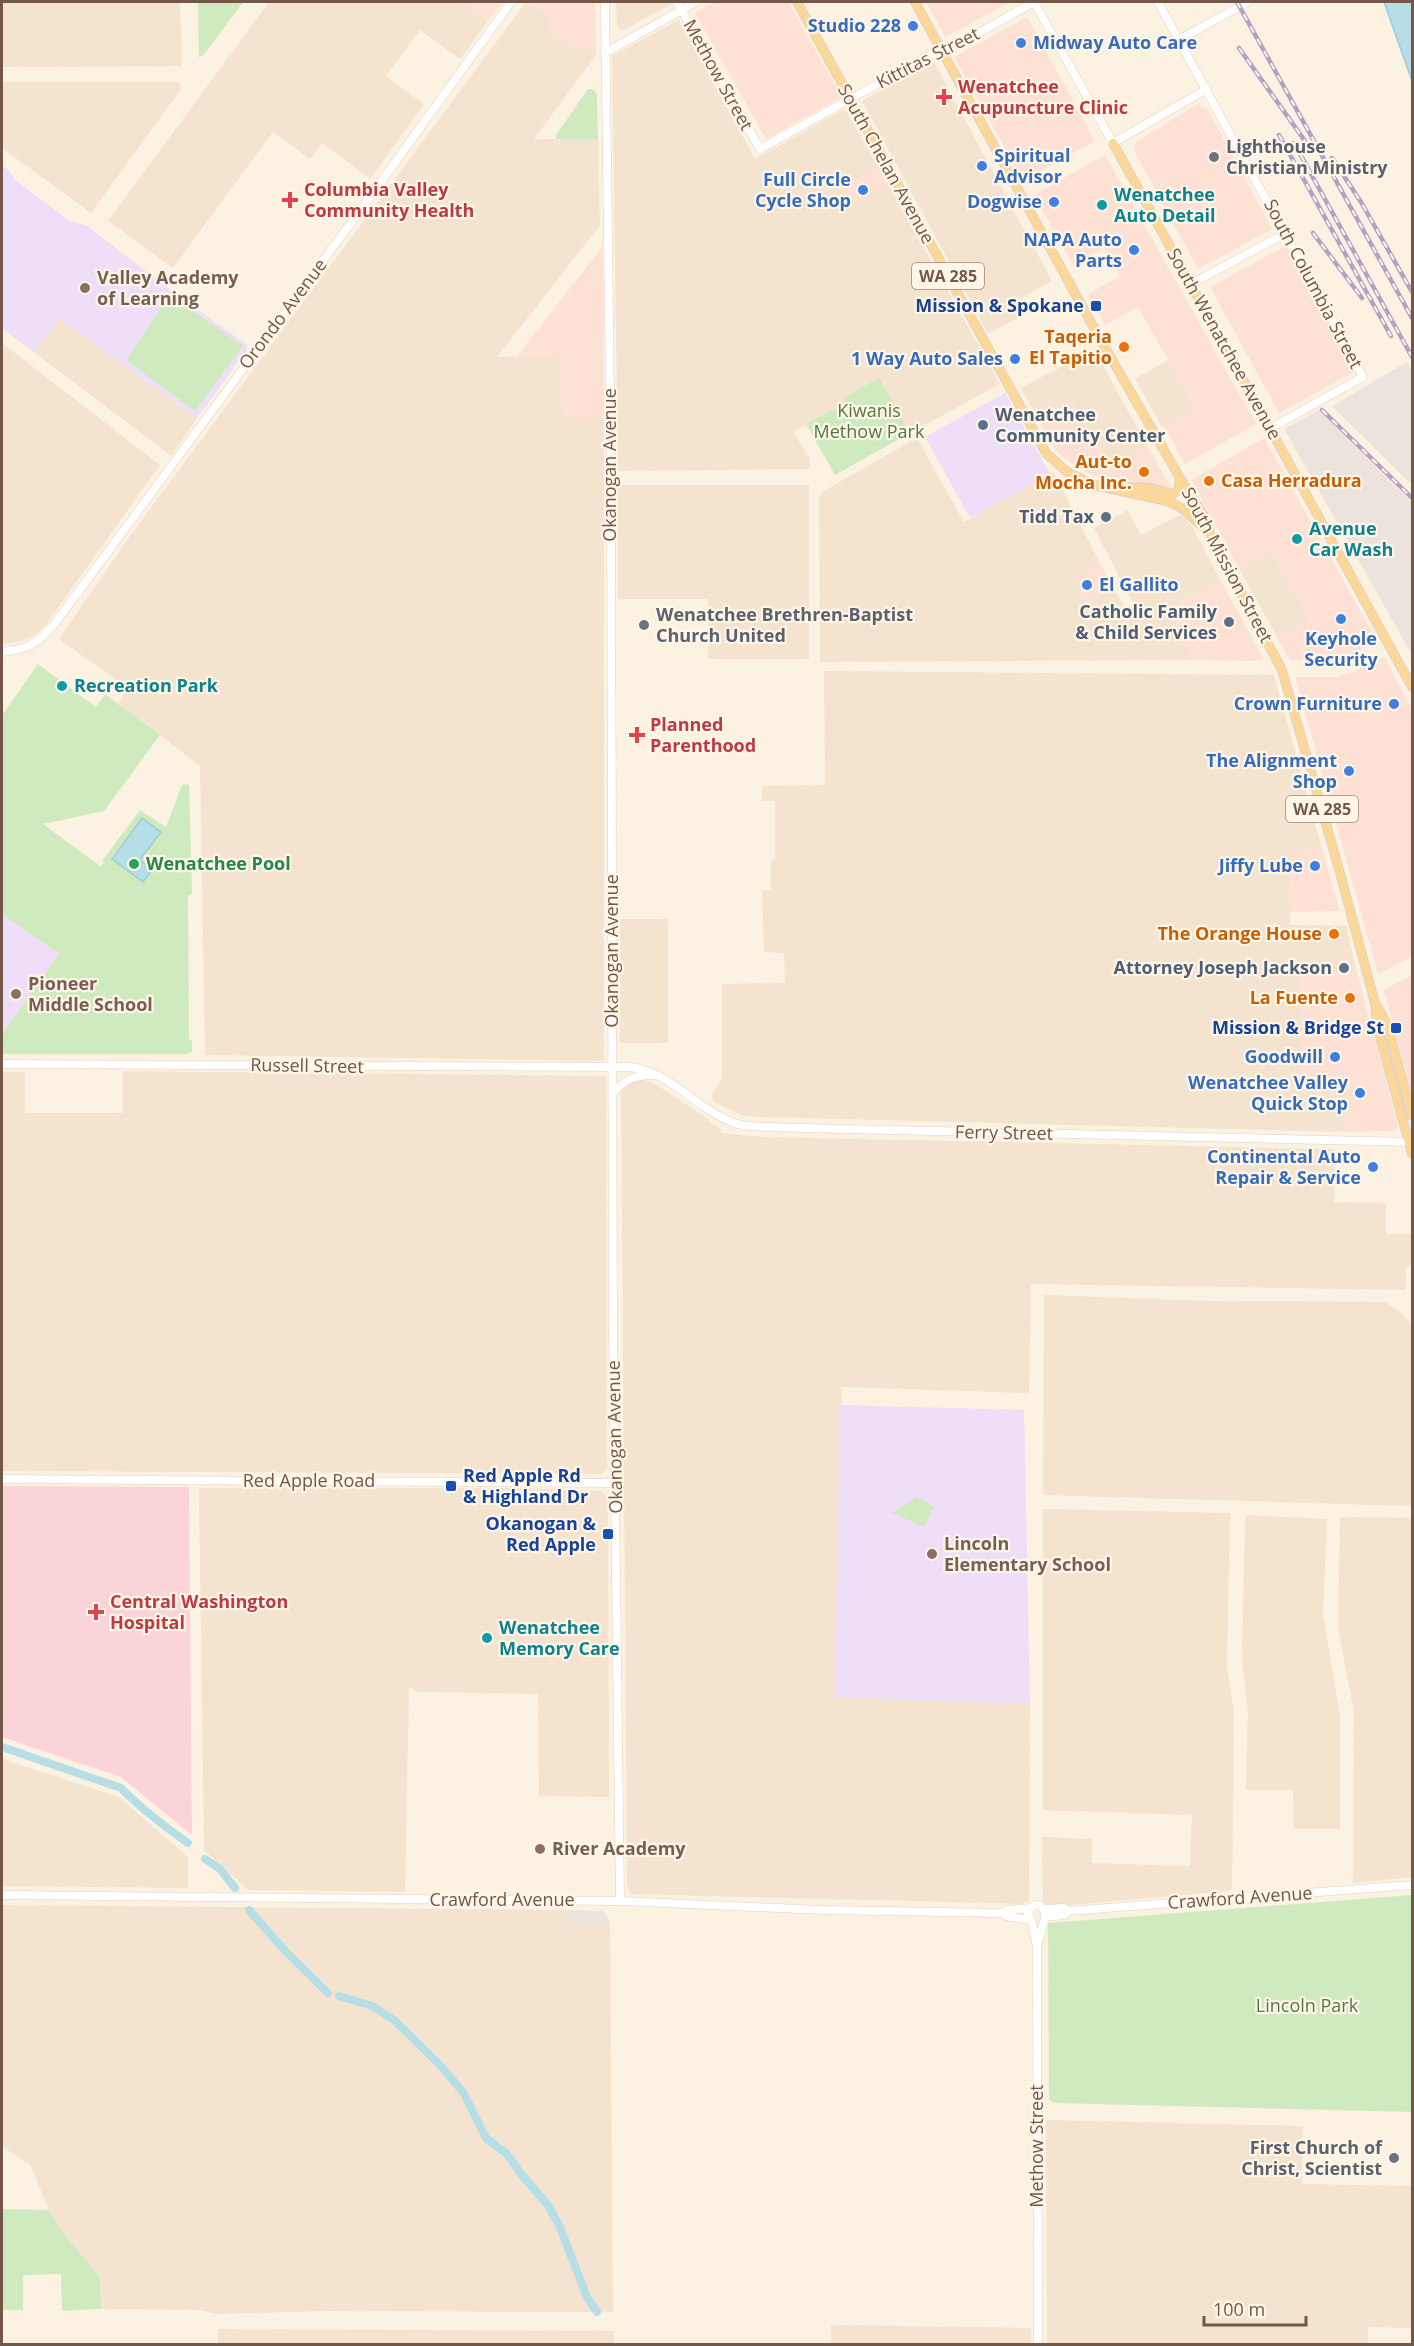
<svg xmlns="http://www.w3.org/2000/svg" width="1414" height="2346" font-family="'Open Sans',sans-serif">
<rect width="100%" height="100%" fill="#fcf2e1"/>
<path fill="#f4e3cf" d="M2,2H180L182,66L2,67Z
M269,2H461L488,21L460,59L420,30L386,76L424,104L370,179L322,143L310,159L273,132L173,268L108,221Z
M526,2L549,15L551,36L596,55L534,139H598L600,225L497,357L560,355L563,418L604,419V1061L205,1055L200,766L118,703L127,688L59,639L130,536Z
M616,2H671L672,4L622,31L617,27Z
M679,20L755,159L845,109L879,168L838,189L848,205L888,184L1000,384L910,433L879,379L843,398L846,402L793,432L810,459L809,469L618,471L612,56Z
M934,62L1052,281L1016,301L1023,315L988,334L862,101Z
M2,82H179L181,89L91,213L2,148Z
M60,319L197,418L171,456L34,352Z
M2,343L160,465L45,626L34,636L18,642L2,644Z
M1094,349L1147,446L1108,467L1071,398L1037,417L1021,388Z
M1168,360L1195,409L1162,427L1135,379Z
M917,438L964,522L1053,471L1100,563L1073,578L1087,604L1114,589L1128,613L1136,609L1094,528L1128,510L1141,535L1180,515L1191,524L1221,581L1163,611L1193,660L820,662L819,498L822,492Z
M618,485H809V659H708V599H618Z
M1271,550L1310,621L1278,639L1239,568Z
M824,671L1274,675L1322,849L1291,850L1290,925L1346,926L1357,973L1300,975L1302,1085L1347,1086L1346,1132L761,1117L743,1116L713,1101L712,1095L722,1078V984L785,983L784,953L764,952L762,890H771V860L775,859V801H762V786L825,785Z
M620,919H668V1043H620Z
M123,1071L606,1076L607,1469L601,1474L2,1471V1072H25V1113H123Z
M637,1080L648,1081L657,1085L709,1120V1122L721,1129V1133L763,1137L1335,1149L1334,1202L1386,1203V1234H1412V1266L1406,1267V1290L1031,1284L1029,1393L842,1387L835,1697L1030,1704L1029,1900L1023,1904L631,1894L627,1885L621,1090L628,1084Z
M1044,1295L1212,1301L1384,1302L1400,1311L1412,1326V1506L1043,1495Z
M199,1488H513L601,1491L608,1496L609,1797L539,1796L538,1694L418,1692L409,1686L405,1892L248,1890L204,1850Z
M1043,1509L1230,1513L1227,1666L1234,1712L1232,1888L1229,1891L1047,1907L1043,1902L1042,1837L1092,1839V1863L1190,1866L1192,1815L1043,1810Z
M1245,1515L1327,1519L1323,1615L1340,1716V1829H1294L1293,1790H1246L1248,1713L1242,1660Z
M1340,1517L1412,1518V1877L1353,1883L1354,1712L1338,1629Z
M2,1759L119,1797L188,1857V1888L2,1886Z
M2,1905L568,1910L569,1925H610L613,2312L328,2311L218,2314L198,2310L101,2309L100,2277L61,2230L49,2210L30,2165L2,2146Z
M1049,2120L1303,2126L1302,2184L1412,2186V2328L1368,2327V2343L1412,2344H1047L1046,2122Z
M831,2325L1031,2328V2344H831Z
M218,2329L614,2331V2344H218Z"/>
<path fill="#fde1d4" d="M461,2H502L488,21Z
M528,2H595L596,55L551,36L548,15Z
M715,2H788L842,97L766,139L695,13Z
M926,2H1011L945,37Z
M1027,17L1095,141L1023,181L954,57Z
M1199,103L1202,108H1207L1272,229L1198,269L1134,150L1136,142Z
M1105,155L1256,424L1185,464L1164,426L1195,408L1138,307L1105,325L1088,294L1120,276L1104,247L1073,264L1034,195Z
M879,168L888,184L847,206L838,189Z
M1287,245L1356,371L1279,413L1210,287Z
M603,246L604,419H563L560,355L517,356Z
M1071,398L1108,467L1147,446L1172,489L1170,490L1141,482L1102,478L1086,472L1066,460L1055,449L1037,417Z
M1264,438L1377,641L1340,661L1290,660L1278,639L1310,621L1272,551L1239,568L1191,480Z
M1100,563L1114,589L1087,604L1072,578Z
M1221,581L1263,658L1260,661L1193,660L1163,611Z
M1384,657L1412,709V956L1378,974L1296,680V677H1335L1353,672Z
M1322,849L1340,911L1290,912L1291,850Z
M1357,973L1398,1126L1394,1131L1346,1132L1347,1086L1302,1085L1300,974L1326,976Z
M1412,975V1096L1384,990Z"/>
<path fill="#ebe3dc" d="M1407,362L1412,370V485L1332,406Z
M1319,410L1412,503V655L1284,429Z
M568,1910L603,1911L608,1918L610,1925H569Z"/>
<path fill="#efdef8" d="M2,165L11,173L14,179L70,221L86,225L157,280L247,345V350L197,418L60,319L34,352L2,328Z
M1005,393L1050,474L970,518L925,437Z
M2,914L59,954L2,1034Z
M840,1405L1024,1410L1030,1704L835,1697Z"/>
<path fill="#fad4d8" d="M2,1486L189,1487L192,1835L121,1777L2,1737Z"/>
<path fill="#d0eabf" d="M198,2H243L203,56L199,57Z
M588,89H593L597,94L598,139H556V135Z
M170,295L243,346L195,411L126,360Z
M879,378L910,433L835,475L806,424L845,403L843,398Z
M38,664L96,707L105,694L160,735L104,811L43,824L101,867L104,862L102,861L140,810L166,827L182,785L189,784L192,894L188,896L189,1039L192,1040V1052L187,1054H2V1034L59,954L2,914V715Z
M916,1497L934,1506L924,1527L892,1513Z
M1412,1895V2112L1054,2103L1049,2100L1048,1923Z
M2,2209L49,2210L61,2230L100,2277L101,2309L62,2311L61,2274L23,2275V2310H2Z"/>
<path fill="#b5dee6" stroke="#9cced8" stroke-width="1.5" d="M1384,2H1412V81Z
M142,818L161,832L140,860L152,870L143,882L112,859Z"/>
<g fill="none" stroke-linecap="round" stroke-linejoin="round">
<path stroke="#b5dee6" stroke-width="8" d="M2,1747L121,1788C141,1809 164,1826 188,1843
M205,1859L220,1869L235,1888
M249,1910L286,1952L328,1993
M339,1996L372,2006L394,2020L437,2062L463,2092L486,2138L507,2154L521,2174L548,2205L559,2225L587,2297L597,2312"/>
<g stroke="#e6cfbb" stroke-width="9">
<path id="secondary" d="M605,2L611,476L613,1330L620,1901
M677,2L760,149L930,55L957,45L1034,2
M1034,2L1113,143L1207,89
M1158,2L1363,377L1271,428
M1180,39L1248,2
M605,53L696,2
M1191,284L1286,233
M2,652C27,649 36,645 53,626L362,208L511,2
M2,1064L630,1067C674,1073 694,1108 734,1123C742,1126 753,1126 762,1127L1412,1142
M613,1093C626,1078 636,1075 655,1075
M2,1479L616,1483
M2,1895L620,1901L822,1910L1003,1913
M1030,1908L1006,1910L1003,1913L1006,1916L1030,1920
M1044,1909L1064,1908L1068,1911L1412,1885
M1045,1917L1065,1915L1068,1911
M1037,1947L1046,1914L1041,1906L1035,1905L1030,1908L1028,1914L1032,1922L1037,1947L1038,2344"/>
</g>
<g stroke="#dbd3cf" stroke-width="10">
<path id="primary" d="M797,2L1046,453L1067,472L1094,485L1167,501L1180,507L1210,533
M915,2L1099,337L1180,478L1205,517L1210,534L1282,670L1340,873L1375,1003L1377,1026L1412,1154
M1113,143L1412,687
M1122,488C1139,485 1156,488 1172,495L1178,490L1180,478
M1377,1006L1387,1024L1412,1116"/>
</g>
<use href="#secondary" stroke="#fff" stroke-width="8"/>
<use href="#primary" stroke="#fcd798" stroke-width="8"/>
<g stroke="#b4a0c5" stroke-width="4.5">
<path id="rail" d="M1237,2L1412,318
M1239,48L1305,141
M1279,135L1391,336
M1294,143L1412,357
M1332,158L1361,202L1412,292
M1313,233L1362,298
M1322,410L1412,498"/>
</g>
<use href="#rail" stroke="#fff6e7" stroke-width="2" stroke-dasharray="7" stroke-linecap="butt"/>
</g>
<g fill="#3f7fe0" stroke="#fff6e7" stroke-width="2">
<circle cx="913" cy="26" r="6"/>
<circle cx="1021" cy="43" r="6"/>
<circle cx="982" cy="166" r="6"/>
<circle cx="863" cy="190" r="6"/>
<circle cx="1054" cy="202" r="6"/>
<circle cx="1134" cy="250" r="6"/>
<circle cx="1015" cy="359" r="6"/>
<circle cx="1087" cy="585" r="6"/>
<circle cx="1341" cy="619" r="6"/>
<circle cx="1394" cy="704" r="6"/>
<circle cx="1349" cy="771" r="6"/>
<circle cx="1315" cy="866" r="6"/>
<circle cx="1335" cy="1057" r="6"/>
<circle cx="1360" cy="1093" r="6"/>
<circle cx="1373" cy="1167" r="6"/>
</g>
<g fill="#e0444e" stroke="#fff6e7" stroke-width="2">
<path d="M941 88h6v6h6v6h-6v6h-6v-6h-6v-6h6z"/>
<path d="M287 191h6v6h6v6h-6v6h-6v-6h-6v-6h6z"/>
<path d="M634 726h6v6h6v6h-6v6h-6v-6h-6v-6h6z"/>
<path d="M93 1603h6v6h6v6h-6v6h-6v-6h-6v-6h6z"/>
</g>
<g fill="#6b7280" stroke="#fff6e7" stroke-width="2">
<circle cx="1214" cy="157" r="6"/>
<circle cx="644" cy="625" r="6"/>
<circle cx="1394" cy="2158" r="6"/>
</g>
<g fill="#0f9aa8" stroke="#fff6e7" stroke-width="2">
<circle cx="1102" cy="205" r="6"/>
<circle cx="1297" cy="539" r="6"/>
<circle cx="62" cy="686" r="6"/>
<circle cx="487" cy="1638" r="6"/>
</g>
<g fill="#8d6e63" stroke="#fff6e7" stroke-width="2">
<circle cx="85" cy="288" r="6"/>
<circle cx="16" cy="994" r="6"/>
<circle cx="932" cy="1554" r="6"/>
<circle cx="540" cy="1849" r="6"/>
</g>
<g fill="#1a4fb4" stroke="#fff6e7" stroke-width="2">
<rect x="1090" y="300" width="12" height="12" rx="3"/>
<rect x="1390" y="1022" width="12" height="12" rx="3"/>
<rect x="445" y="1480" width="12" height="12" rx="3"/>
<rect x="602" y="1528" width="12" height="12" rx="3"/>
</g>
<g fill="#e8710a" stroke="#fff6e7" stroke-width="2">
<circle cx="1124" cy="347" r="6"/>
<circle cx="1144" cy="472" r="6"/>
<circle cx="1209" cy="481" r="6"/>
<circle cx="1334" cy="934" r="6"/>
<circle cx="1350" cy="998" r="6"/>
</g>
<g fill="#5c6f8a" stroke="#fff6e7" stroke-width="2">
<circle cx="983" cy="425" r="6"/>
<circle cx="1106" cy="517" r="6"/>
<circle cx="1229" cy="622" r="6"/>
<circle cx="1344" cy="968" r="6"/>
</g>
<circle fill="#2e9e5b" stroke="#fff6e7" stroke-width="2" cx="134" cy="864" r="6"/>
<g text-anchor="middle" stroke-width="4.5" stroke-linejoin="round" paint-order="stroke">
<g fill="#fff6e7" stroke="#9d8778" stroke-width="1.5">
<rect x="912" y="263" width="72" height="26" rx="4.5"/>
<rect x="1286" y="796" width="72" height="26" rx="4.5"/>
</g>
<g font-size="16" font-weight="bold" fill="#735748">
<text x="948" y="282">WA 285</text>
<text x="1322" y="815">WA 285</text>
</g>
<g font-size="18" font-weight="bold" fill="#366cbe" stroke="#fff6e7" text-anchor="end">
<text x="901" y="32">Studio 228</text>
<text x="1033" y="49" text-anchor="start">Midway Auto Care</text>
<text x="994" y="162" text-anchor="start">Spiritual<tspan x="994" dy="21">Advisor</tspan></text>
<text x="851" y="186">Full Circle<tspan x="851" dy="21">Cycle Shop</tspan></text>
<text x="1042" y="208">Dogwise</text>
<text x="1122" y="246">NAPA Auto<tspan x="1122" dy="21">Parts</tspan></text>
<text x="1003" y="365">1 Way Auto Sales</text>
<text x="1099" y="591" text-anchor="start">El Gallito</text>
<text x="1341" y="645" text-anchor="middle">Keyhole<tspan x="1341" dy="21">Security</tspan></text>
<text x="1382" y="710">Crown Furniture</text>
<text x="1337" y="767">The Alignment<tspan x="1337" dy="21">Shop</tspan></text>
<text x="1303" y="872">Jiffy Lube</text>
<text x="1323" y="1063">Goodwill</text>
<text x="1348" y="1089">Wenatchee Valley<tspan x="1348" dy="21">Quick Stop</tspan></text>
<text x="1361" y="1163">Continental Auto<tspan x="1361" dy="21">Repair &amp; Service</tspan></text>
</g>
<g font-size="18" fill="#735748" stroke="#fff6e7">
<text transform="translate(928 58) rotate(-27)" y="6">Kittitas Street</text>
<text transform="translate(718 75) rotate(61)" y="6">Methow Street</text>
<text transform="translate(886 164) rotate(61)" y="6">South Chelan Avenue</text>
<text transform="translate(1313 284) rotate(62)" y="6">South Columbia Street</text>
<text transform="translate(283 314) rotate(-53)" y="6">Orondo Avenue</text>
<text transform="translate(1224 344) rotate(61)" y="6">South Wenatchee Avenue</text>
<text transform="translate(610 465) rotate(-90)" y="6">Okanogan Avenue</text>
<text transform="translate(1227 565) rotate(62)" y="6">South Mission Street</text>
<text transform="translate(612 951) rotate(-90)" y="6">Okanogan Avenue</text>
<text transform="translate(307 1066) rotate(1)" y="6">Russell Street</text>
<text transform="translate(1004 1133) rotate(1)" y="6">Ferry Street</text>
<text transform="translate(615 1437) rotate(-91)" y="6">Okanogan Avenue</text>
<text x="309" y="1487">Red Apple Road</text>
<text transform="translate(1240 1898) rotate(-4)" y="6">Crawford Avenue</text>
<text x="502" y="1906">Crawford Avenue</text>
<text transform="translate(1037 2146) rotate(-90)" y="6">Methow Street</text>
</g>
<g font-size="18" font-weight="bold" fill="#be3a42" stroke="#fff6e7" text-anchor="start">
<text x="958" y="93">Wenatchee<tspan x="958" dy="21">Acupuncture Clinic</tspan></text>
<text x="304" y="196">Columbia Valley<tspan x="304" dy="21">Community Health</tspan></text>
<text x="650" y="731">Planned<tspan x="650" dy="21">Parenthood</tspan></text>
<text x="110" y="1608">Central Washington<tspan x="110" dy="21">Hospital</tspan></text>
</g>
<g font-size="18" font-weight="bold" fill="#5b616d" stroke="#fff6e7" text-anchor="start">
<text x="1226" y="153">Lighthouse<tspan x="1226" dy="21">Christian Ministry</tspan></text>
<text x="656" y="621">Wenatchee Brethren-Baptist<tspan x="656" dy="21">Church United</tspan></text>
<text x="1382" y="2154" text-anchor="end">First Church of<tspan x="1382" dy="21">Christ, Scientist</tspan></text>
</g>
<g font-size="18" font-weight="bold" fill="#0d838f" stroke="#fff6e7" text-anchor="start">
<text x="1114" y="201">Wenatchee<tspan x="1114" dy="21">Auto Detail</tspan></text>
<text x="1309" y="535">Avenue<tspan x="1309" dy="21">Car Wash</tspan></text>
<text x="74" y="692">Recreation Park</text>
<text x="499" y="1634">Wenatchee<tspan x="499" dy="21">Memory Care</tspan></text>
</g>
<g font-size="18" font-weight="bold" fill="#785e54" stroke="#fff6e7" text-anchor="start">
<text x="97" y="284">Valley Academy<tspan x="97" dy="21">of Learning</tspan></text>
<text x="28" y="990">Pioneer<tspan x="28" dy="21">Middle School</tspan></text>
<text x="944" y="1550">Lincoln<tspan x="944" dy="21">Elementary School</tspan></text>
<text x="552" y="1855">River Academy</text>
</g>
<g font-size="18" font-weight="bold" fill="#164399" stroke="#fff6e7" text-anchor="end">
<text x="1084" y="312">Mission &amp; Spokane</text>
<text x="1384" y="1034">Mission &amp; Bridge St</text>
<text x="463" y="1482" text-anchor="start">Red Apple Rd<tspan x="463" dy="21">&amp; Highland Dr</tspan></text>
<text x="596" y="1530">Okanogan &amp;<tspan x="596" dy="21">Red Apple</tspan></text>
</g>
<g font-size="18" font-weight="bold" fill="#c56008" stroke="#fff6e7" text-anchor="end">
<text x="1112" y="343">Taqeria<tspan x="1112" dy="21">El Tapitio</tspan></text>
<text x="1132" y="468">Aut-to<tspan x="1132" dy="21">Mocha Inc.</tspan></text>
<text x="1221" y="487" text-anchor="start">Casa Herradura</text>
<text x="1322" y="940">The Orange House</text>
<text x="1338" y="1004">La Fuente</text>
</g>
<g font-size="18" fill="#517940" stroke="#fff6e7">
<text x="869" y="417">Kiwanis<tspan x="869" dy="21">Methow Park</tspan></text>
<text x="1307" y="2012">Lincoln Park</text>
</g>
<g font-size="18" font-weight="bold" fill="#4e5e75" stroke="#fff6e7" text-anchor="end">
<text x="995" y="421" text-anchor="start">Wenatchee<tspan x="995" dy="21">Community Center</tspan></text>
<text x="1094" y="523">Tidd Tax</text>
<text x="1217" y="618">Catholic Family<tspan x="1217" dy="21">&amp; Child Services</tspan></text>
<text x="1332" y="974">Attorney Joseph Jackson</text>
</g>
<g font-size="18" font-weight="bold" fill="#27864d" stroke="#fff6e7" text-anchor="start">
<text x="146" y="870">Wenatchee Pool</text>
</g>
</g>
<rect width="1414" height="2346" fill="none" stroke="#735748" stroke-width="6"/>
<path d="M1204 2316v9h102v-9" fill="none" stroke="#735748" stroke-width="3"/>
<text x="1213" y="2316" font-size="18" fill="#735748" stroke="#fff6e7" stroke-width="4.5" paint-order="stroke">100 m</text>
</svg>
